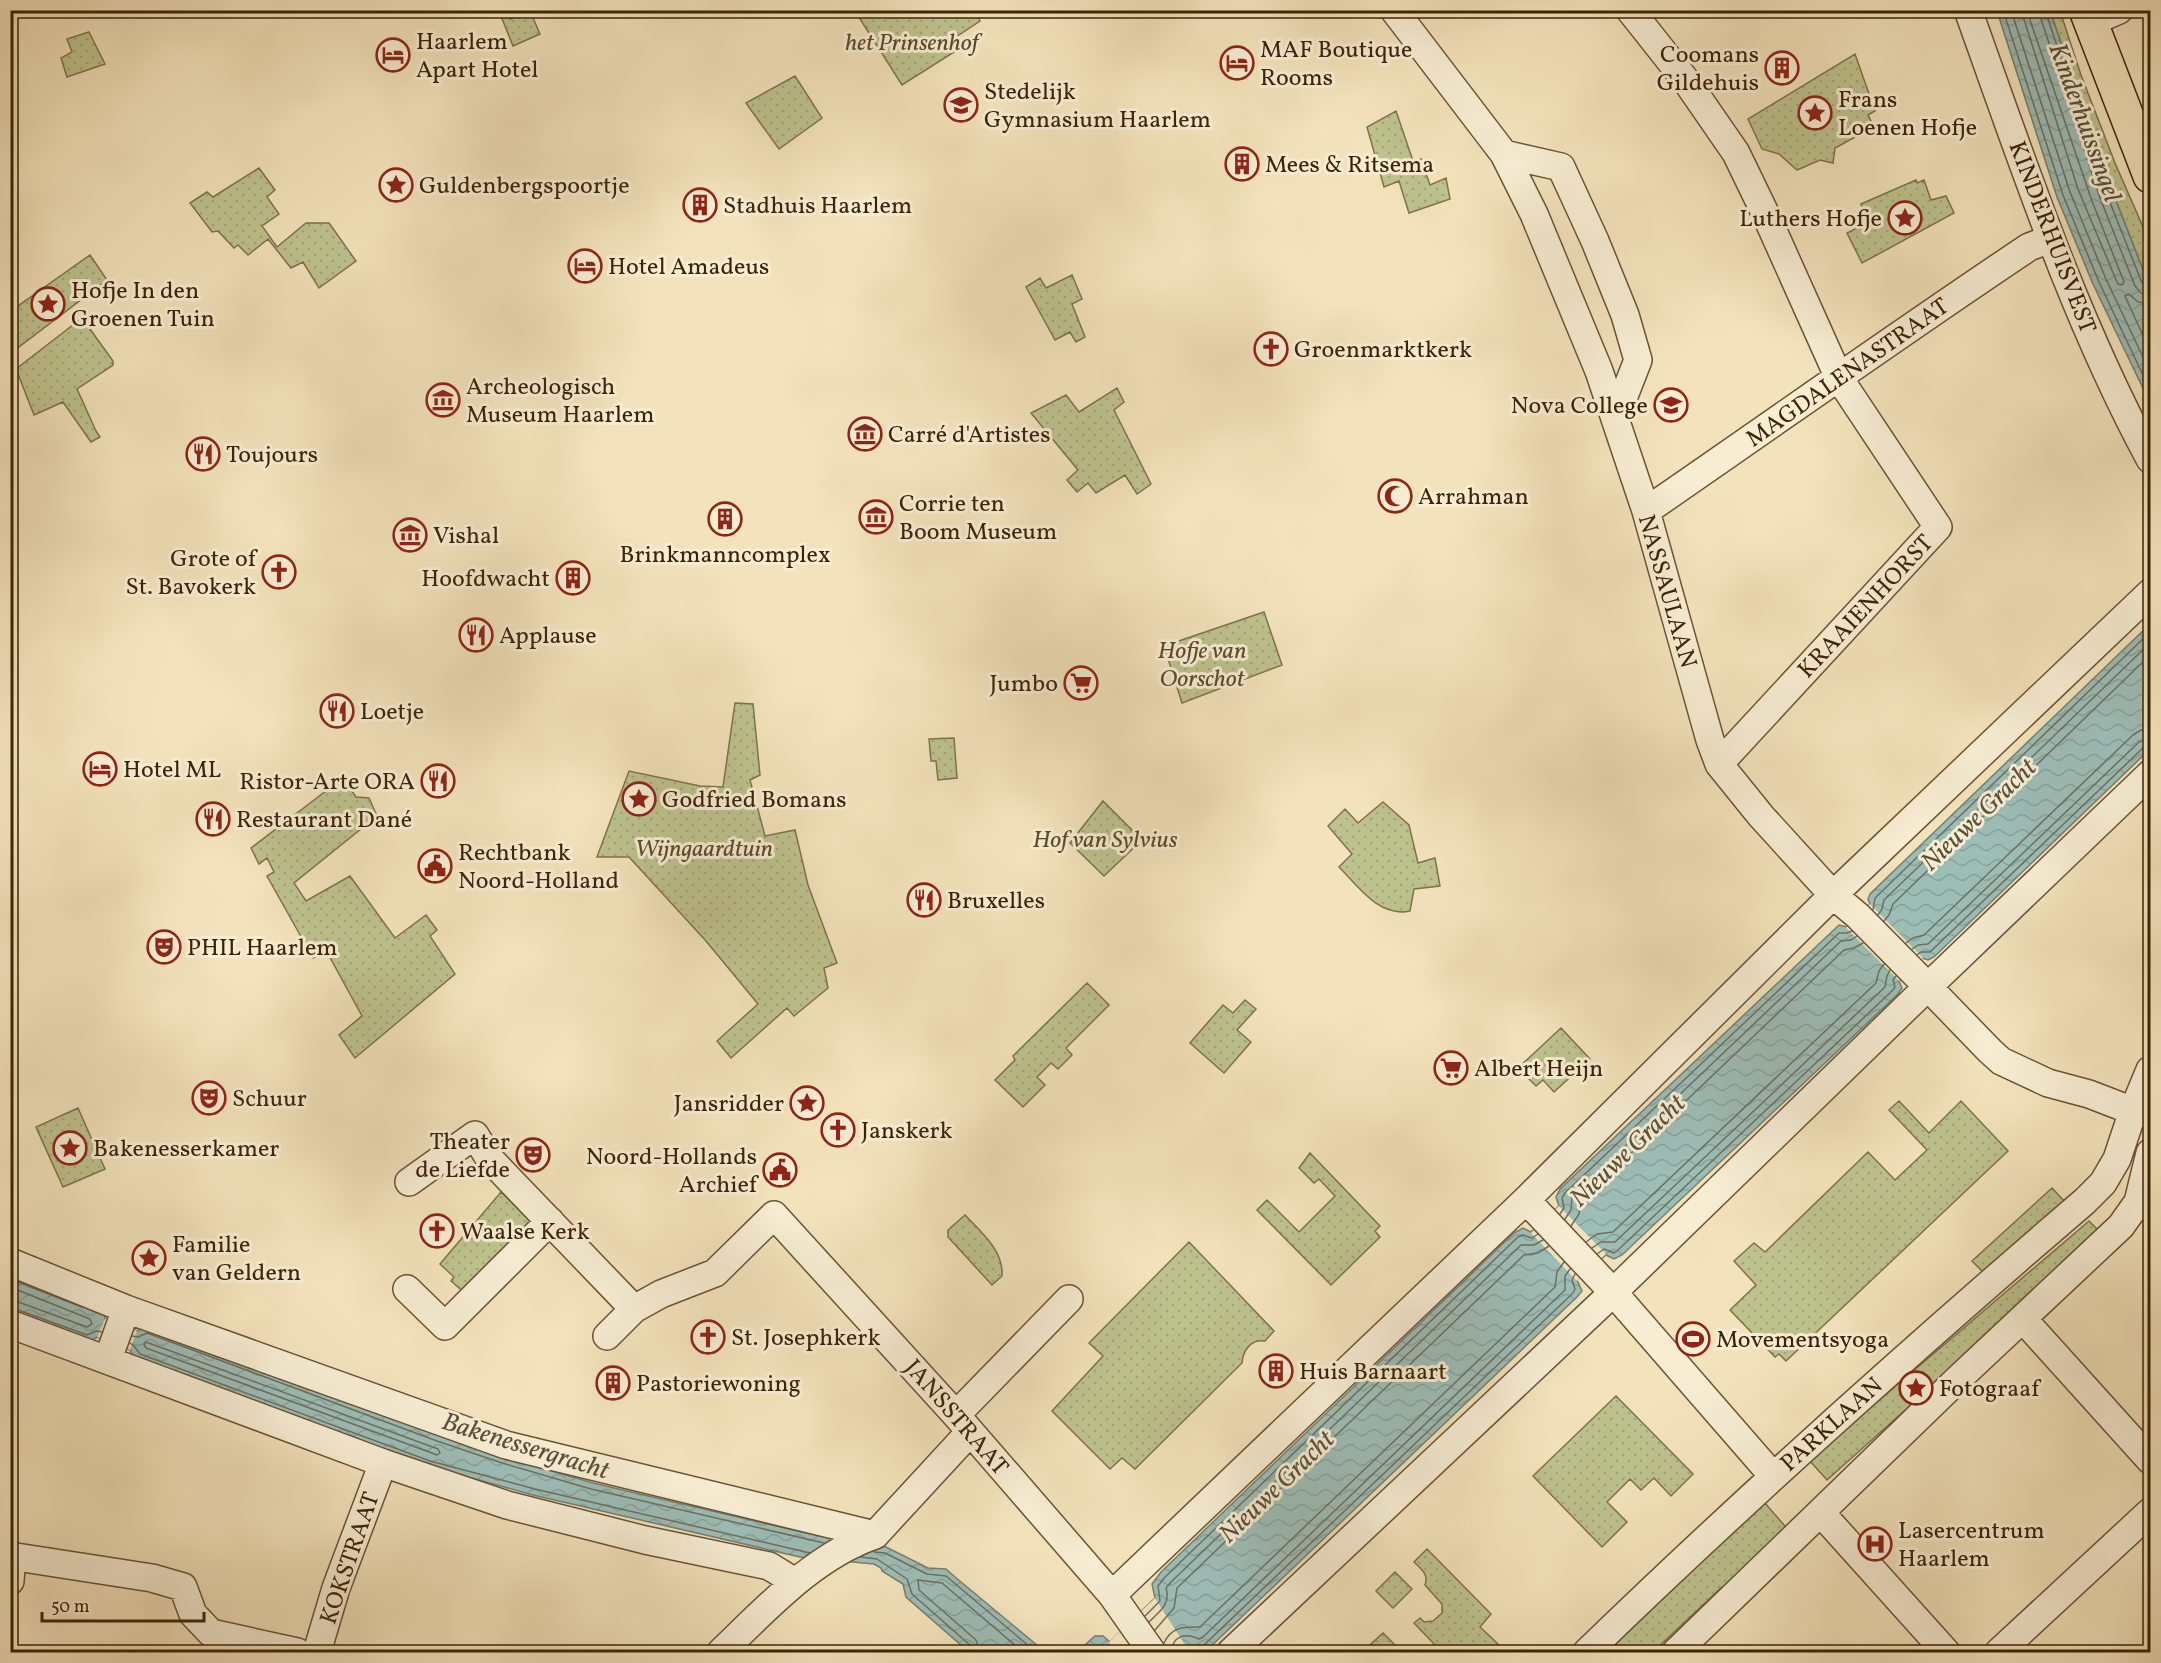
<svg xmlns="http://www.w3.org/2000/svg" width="2161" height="1663" font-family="Vollkorn,serif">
<defs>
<pattern id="grass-dots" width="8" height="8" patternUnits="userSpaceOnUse" patternTransform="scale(1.5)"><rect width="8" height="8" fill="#bec38e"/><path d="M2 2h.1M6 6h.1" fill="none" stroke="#a4a779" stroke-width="1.8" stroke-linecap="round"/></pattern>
<pattern id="water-waves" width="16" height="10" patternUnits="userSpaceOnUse" patternTransform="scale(1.5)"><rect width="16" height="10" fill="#9dbdb7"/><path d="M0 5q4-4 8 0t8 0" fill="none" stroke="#88a29c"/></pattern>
</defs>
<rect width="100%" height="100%" fill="#f3e3bc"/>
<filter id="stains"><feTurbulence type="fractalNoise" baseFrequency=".00333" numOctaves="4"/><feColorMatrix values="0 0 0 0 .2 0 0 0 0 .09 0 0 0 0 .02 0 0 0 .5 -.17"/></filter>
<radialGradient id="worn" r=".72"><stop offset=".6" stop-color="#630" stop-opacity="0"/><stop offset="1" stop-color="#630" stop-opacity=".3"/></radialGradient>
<path fill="url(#grass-dots)" stroke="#7e734a" stroke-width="1.5" d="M499,11H506L510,19L530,11L540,34L513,46Z
M855,11H976L980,21L956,37L962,47L902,85Z
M2050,11H2060L2081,75L2115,163L2150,243V288L2113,193Z
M89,32L105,64L67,77L61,58L72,52L67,39Z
M1855,54L1875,111L1868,115L1874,127L1835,148L1833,163L1820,160L1797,170L1779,154L1762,149L1748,119Z
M795,76L822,118L779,149L746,103Z
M1396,111L1413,161L1421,159L1430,185L1446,178L1450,199L1409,213L1399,181L1384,187L1367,127Z
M259,168L275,190L267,197L279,214L262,226L277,247L306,223H329L356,261L319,288L303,262L291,268L268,239L248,255L238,245L234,248L218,231L212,232L190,203L207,192L213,197Z
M1916,180L1917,183L1924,180L1931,200L1946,196L1954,213L1862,263L1847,233L1867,223L1861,204Z
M90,255L107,280L11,353V311Z
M1072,275L1082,299L1072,304L1085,337L1076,342L1070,332L1055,340L1026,287L1040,278L1046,288Z
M82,318L113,361V365L77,389L96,431L100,437L91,442L63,402L34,415L16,369Z
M1117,388L1124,402L1114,410L1151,484L1137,494L1125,475L1096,493L1088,483L1077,492L1067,480L1078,470L1031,413L1066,395L1079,412Z
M1264,612L1282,665L1182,703L1164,646Z
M735,703L753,704L760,775L750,780L765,836L795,830L808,885L837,963L824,968L828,988L794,1016L787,1008L731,1058L717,1041L758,1004L706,941L629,857H597L629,771L700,786L723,787Z
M954,738L957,778L938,780L936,761H931L929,739Z
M343,778L356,797L369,798L377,816L294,883L306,901L350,876L395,938L426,915L437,930L430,936L455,974L355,1058L339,1035L362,1016L328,954L313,958L267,876L274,872L267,858L259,864L251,848Z
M1103,801L1142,840L1104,876L1070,843Z
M1383,802L1409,825L1418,863L1435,858L1440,886L1414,889L1410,911C1379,918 1358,886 1339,867L1352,854L1328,826L1345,809L1358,823Z
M1087,983L1109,1005L1066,1048L1072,1055L1058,1069L1051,1063L1037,1077L1045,1085L1023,1107L995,1080L1015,1060L1013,1056Z
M1245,1000L1256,1009L1237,1030L1251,1042L1224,1073L1190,1043L1223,1005L1233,1013Z
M1561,1028L1590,1059L1554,1092L1543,1080L1536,1086L1518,1068Z
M1899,1101L1929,1133L1961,1101L2008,1151L1786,1361L1779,1354L1775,1357L1730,1310L1756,1285L1734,1261L1754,1243L1765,1252L1868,1152L1895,1180L1927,1150L1889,1110Z
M78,1108L105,1169L63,1187L36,1127Z
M1310,1153L1380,1226L1375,1231L1380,1237L1331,1285L1257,1210L1267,1200L1299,1232L1335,1196L1319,1179L1314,1183L1299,1168Z
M2052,1188L2066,1203L1986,1275L1972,1261Z
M501,1192L537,1226L468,1296L451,1281L454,1277L440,1264Z
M965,1215C981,1232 1004,1251 1002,1276L992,1285L948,1237V1230Z
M2089,1221L2102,1234L1827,1480L1809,1460Z
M1189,1242L1274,1331L1265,1341C1251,1339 1243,1350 1242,1363L1135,1469L1122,1458L1110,1469L1052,1411L1103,1356L1089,1343Z
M1616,1396L1693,1474L1671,1496L1654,1478L1641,1490L1630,1479L1607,1502L1627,1522L1602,1547L1533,1476Z
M1764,1502L1791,1533L1724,1589L1722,1587L1653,1652H1607Z
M1427,1549L1491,1614L1480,1627L1498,1644L1489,1652H1437L1439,1649L1414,1623L1420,1618L1424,1622L1433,1621L1442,1613V1604L1425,1585C1429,1574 1421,1569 1414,1562Z
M1395,1572L1412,1589L1393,1608L1376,1591Z
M1383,1633L1402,1652H1362Z"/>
<path fill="url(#water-waves)" stroke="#777f71" stroke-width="1.5" d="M1997,11H2050L2113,193L2150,288V403L2093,284L2057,197Z
M2150,624V749L1934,957L1928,960L1922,958L1899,981L1902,988L1898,994L1622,1255L1614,1259L1606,1255L1577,1280L1582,1291L1577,1297L1206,1651L1192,1652L1187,1648L1182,1652H1077L1095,1636H1103L1110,1642L1155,1598L1152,1584L1161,1572L1514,1233L1523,1228L1531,1232L1559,1206L1556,1197L1560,1189L1839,925L1847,927L1870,904L1868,899L1870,894Z
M10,1273L104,1309L105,1319L137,1331L144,1326L504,1457L593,1483L806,1533L886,1547L928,1568L946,1569L955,1577L1038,1646L1036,1652H969L906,1597L903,1584L882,1571L881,1568L874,1564L800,1557L533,1495L428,1466L134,1358L130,1350L97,1337L89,1342L11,1312Z"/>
<path fill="#f3e3bc" d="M1870,904L1923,958L1899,981L1846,928Z
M1559,1206L1606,1254L1577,1281L1531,1233Z
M105,1319L137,1331L130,1350L97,1337Z
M1155,1598L1187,1648L1182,1652H1116L1109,1642Z"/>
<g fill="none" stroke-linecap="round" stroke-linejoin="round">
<path stroke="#6d705f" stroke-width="1.5" d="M2003,10L2063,195L2099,282L2150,390
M2011,10L2070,192L2106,279L2150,372
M2021,10L2078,189L2114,275L2118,284L2122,285L2124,282L2092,201L2030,20L2029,10
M2038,10L2100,198L2135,286L2141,293L2150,295
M2045,10L2107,195L2142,283L2146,287L2150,288
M2150,304L2138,302L2129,294L2125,296L2150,351
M1873,910L1875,898L2150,632
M1878,915L1882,909L1884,900L2150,643
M1884,921L1889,915L1893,904L2150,655
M1906,943L1913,938L1924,935L2133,735L2141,730L2150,729
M1912,949L1918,945L1928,944L2139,742L2150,738
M1917,955L1921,952H1930L2144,747L2150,745
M1560,1214L1564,1208L1562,1198L1565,1193L1839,933H1847L1852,931
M1565,1219L1571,1210L1572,1197L1841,941L1851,940L1857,936
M1571,1226L1579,1214L1582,1200L1844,950L1854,948L1863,943
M1586,1242L1597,1234L1613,1232L1876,983L1879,971L1884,964
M1592,1248L1601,1242H1615L1885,987L1887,976L1890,970
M1597,1254L1604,1249L1614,1253L1618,1250L1893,990L1895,987L1893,980L1896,976
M10,1279L82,1307
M10,1287L90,1319L92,1324L87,1327L10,1299
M10,1307L87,1335L96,1331L102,1332
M132,1336L138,1337L147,1333L437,1441L502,1463L591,1489L824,1543
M146,1342L438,1449L440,1453L437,1455L432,1453L146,1348L144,1345Z
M130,1343L134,1346L140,1354L430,1461L535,1489L810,1553
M874,1552L885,1553L927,1574L946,1576L1030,1647L1031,1652
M861,1557L877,1559L907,1579L912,1594L971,1646L973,1652
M1145,1616L1160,1601L1158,1586L1165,1577L1518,1237L1523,1235L1532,1238L1538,1234
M1149,1622C1160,1611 1171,1604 1166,1588L1171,1582L1521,1245H1534L1543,1240
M1155,1630L1174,1608L1177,1588L1524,1255L1538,1253L1549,1246
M1164,1643C1172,1626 1184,1627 1200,1627L1555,1287L1557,1272L1564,1262
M980,1652L976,1640L919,1590L918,1580L942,1583L1023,1652
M1171,1652C1173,1636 1185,1632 1199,1639L1203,1637L1565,1290V1276L1570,1269
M1201,1652L1204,1645L1573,1293L1575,1289L1572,1280L1575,1274"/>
<g stroke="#6a5334" stroke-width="30">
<path id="minor" d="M1394,10L1504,154L1534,214L1599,371L1646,511L1710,740L1719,764L1761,816L1833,895L1858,916L1928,987L1990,1051L2001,1061L2048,1083L2089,1094L2133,1111L2150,1114
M1630,10L1687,82L1736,153L1765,213L1839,378L1938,527L1719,764
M1968,10C2023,163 2073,316 2150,459
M2091,22L2119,10
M1504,154L1561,167L1595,241L1625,315L1638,360L1615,419
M1646,511C1774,423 1900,333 2029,247L2050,239
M409,1182L475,1135L489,1158L508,1178L634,1309
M1526,1200L1613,1292L1773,1476
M10,1262L126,1309L506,1445L875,1535
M407,1289L445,1326L550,1221
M2023,1319L2150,1460
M10,1324L383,1463L507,1505L645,1540L769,1566L795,1582
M607,1336L634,1309L661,1294L715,1273L774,1215L956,1415L1112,1595L1152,1652
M108,1359L126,1309
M956,1415L1069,1299
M1821,1513L1946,1652
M10,1556L152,1578L183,1587L193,1614L211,1633L297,1652
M10,1581L12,1556
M1112,1595L1526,1200L1833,895L2150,593
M317,1652L336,1588L383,1463
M721,1652C767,1608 814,1556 875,1535L970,1432
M1231,1652L1601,1304L1913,1001L2150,774
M1587,1652C1748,1496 1915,1347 2085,1201L2103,1183L2117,1159L2133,1111L2150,1070
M1676,1652L1957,1380L2121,1226L2138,1202L2150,1153
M1999,1652L2150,1512"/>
</g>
<g stroke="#3d2307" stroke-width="36">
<path id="major" d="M2086,10L2150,176"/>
</g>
<use href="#minor" stroke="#f7edd3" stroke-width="27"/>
<use href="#major" stroke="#f3e3bc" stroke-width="33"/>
</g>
<defs>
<g id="hotel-ring" transform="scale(1.725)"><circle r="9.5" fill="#f7edd3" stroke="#8f2418" stroke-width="1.5"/><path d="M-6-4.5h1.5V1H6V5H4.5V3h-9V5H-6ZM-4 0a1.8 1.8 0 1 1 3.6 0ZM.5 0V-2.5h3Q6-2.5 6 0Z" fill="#8f2418"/></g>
<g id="building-ring" transform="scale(1.725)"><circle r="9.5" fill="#f7edd3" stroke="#8f2418" stroke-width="1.5"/><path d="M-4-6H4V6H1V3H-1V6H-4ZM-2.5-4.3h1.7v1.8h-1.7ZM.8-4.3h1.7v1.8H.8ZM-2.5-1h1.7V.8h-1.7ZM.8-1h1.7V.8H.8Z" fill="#8f2418"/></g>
<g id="university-ring" transform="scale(1.725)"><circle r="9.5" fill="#f7edd3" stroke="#8f2418" stroke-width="1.5"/><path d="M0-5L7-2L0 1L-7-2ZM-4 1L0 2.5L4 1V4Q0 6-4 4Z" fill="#8f2418"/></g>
<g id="sight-ring" transform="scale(1.725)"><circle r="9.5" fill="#f7edd3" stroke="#8f2418" stroke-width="1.5"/><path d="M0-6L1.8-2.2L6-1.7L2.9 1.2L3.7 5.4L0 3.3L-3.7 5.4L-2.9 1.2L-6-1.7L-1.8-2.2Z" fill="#8f2418"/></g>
<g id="church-ring" transform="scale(1.725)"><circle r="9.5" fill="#f7edd3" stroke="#8f2418" stroke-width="1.5"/><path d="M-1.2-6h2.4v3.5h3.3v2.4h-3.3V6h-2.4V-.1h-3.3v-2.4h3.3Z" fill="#8f2418"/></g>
<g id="museum-ring" transform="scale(1.725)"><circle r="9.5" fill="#f7edd3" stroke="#8f2418" stroke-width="1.5"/><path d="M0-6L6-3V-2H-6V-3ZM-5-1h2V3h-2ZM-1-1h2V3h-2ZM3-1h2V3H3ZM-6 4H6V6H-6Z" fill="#8f2418"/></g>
<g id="school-ring" transform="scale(1.725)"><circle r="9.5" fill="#f7edd3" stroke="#8f2418" stroke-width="1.5"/><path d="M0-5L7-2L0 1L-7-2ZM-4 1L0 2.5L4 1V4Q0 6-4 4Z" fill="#8f2418"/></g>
<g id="restaurant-ring" transform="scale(1.725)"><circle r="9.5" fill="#f7edd3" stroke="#8f2418" stroke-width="1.5"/><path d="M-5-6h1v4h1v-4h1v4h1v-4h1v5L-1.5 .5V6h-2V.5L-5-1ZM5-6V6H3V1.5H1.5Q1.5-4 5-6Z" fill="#8f2418"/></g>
<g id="mosque-ring" transform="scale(1.725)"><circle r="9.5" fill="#f7edd3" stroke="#8f2418" stroke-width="1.5"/><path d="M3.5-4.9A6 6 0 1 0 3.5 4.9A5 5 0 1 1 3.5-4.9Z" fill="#8f2418"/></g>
<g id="supermarket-ring" transform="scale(1.725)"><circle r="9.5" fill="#f7edd3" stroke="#8f2418" stroke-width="1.5"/><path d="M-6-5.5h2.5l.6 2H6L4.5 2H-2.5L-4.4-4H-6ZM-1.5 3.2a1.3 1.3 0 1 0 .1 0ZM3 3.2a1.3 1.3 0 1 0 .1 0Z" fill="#8f2418"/></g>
<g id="civic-ring" transform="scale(1.725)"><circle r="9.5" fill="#f7edd3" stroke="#8f2418" stroke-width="1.5"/><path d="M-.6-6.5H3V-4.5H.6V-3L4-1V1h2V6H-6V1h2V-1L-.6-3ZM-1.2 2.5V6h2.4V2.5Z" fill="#8f2418"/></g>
<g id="theatre-ring" transform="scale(1.725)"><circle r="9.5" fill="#f7edd3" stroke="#8f2418" stroke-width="1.5"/><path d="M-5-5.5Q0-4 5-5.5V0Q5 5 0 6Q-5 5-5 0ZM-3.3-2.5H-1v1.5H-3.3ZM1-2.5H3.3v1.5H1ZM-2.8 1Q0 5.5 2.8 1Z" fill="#8f2418"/></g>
<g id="stadium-ring" transform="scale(1.725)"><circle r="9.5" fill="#f7edd3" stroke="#8f2418" stroke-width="1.5"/><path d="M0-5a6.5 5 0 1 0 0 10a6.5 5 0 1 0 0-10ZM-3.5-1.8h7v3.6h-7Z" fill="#8f2418"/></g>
<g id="hospital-ring" transform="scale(1.725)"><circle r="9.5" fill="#f7edd3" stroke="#8f2418" stroke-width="1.5"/><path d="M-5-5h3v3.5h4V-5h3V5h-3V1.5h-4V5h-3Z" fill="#8f2418"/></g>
</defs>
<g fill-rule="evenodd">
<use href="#hotel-ring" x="393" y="55"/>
<use href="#hotel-ring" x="1237" y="63"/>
<use href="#building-ring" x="1782" y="68"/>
<use href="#university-ring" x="961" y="105"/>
<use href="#sight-ring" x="1815" y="113"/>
<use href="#building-ring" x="1242" y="164"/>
<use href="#sight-ring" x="396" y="185"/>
<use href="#building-ring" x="700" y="205"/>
<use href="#sight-ring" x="1905" y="218"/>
<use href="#hotel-ring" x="585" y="266"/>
<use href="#sight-ring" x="48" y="304"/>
<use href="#church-ring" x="1271" y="349"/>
<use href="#museum-ring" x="443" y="400"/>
<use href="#school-ring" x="1671" y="405"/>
<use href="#museum-ring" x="865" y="434"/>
<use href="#restaurant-ring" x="203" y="454"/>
<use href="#mosque-ring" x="1395" y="496"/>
<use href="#museum-ring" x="876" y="517"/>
<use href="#building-ring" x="725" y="519"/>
<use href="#museum-ring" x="410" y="535"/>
<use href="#church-ring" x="279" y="572"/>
<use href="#building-ring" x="573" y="578"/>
<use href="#restaurant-ring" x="476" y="635"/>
<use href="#supermarket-ring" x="1081" y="683"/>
<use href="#restaurant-ring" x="337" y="711"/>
<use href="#hotel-ring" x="100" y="769"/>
<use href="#restaurant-ring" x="438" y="781"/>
<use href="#sight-ring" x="639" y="799"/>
<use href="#restaurant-ring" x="213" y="819"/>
<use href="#civic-ring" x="435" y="866"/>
<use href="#restaurant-ring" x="924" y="900"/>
<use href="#theatre-ring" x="164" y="947"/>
<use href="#supermarket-ring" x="1451" y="1068"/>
<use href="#theatre-ring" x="209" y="1098"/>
<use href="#sight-ring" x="807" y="1103"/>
<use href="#church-ring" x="838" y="1130"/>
<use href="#sight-ring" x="70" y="1148"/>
<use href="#theatre-ring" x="533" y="1155"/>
<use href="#civic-ring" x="780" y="1170"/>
<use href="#church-ring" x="437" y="1231"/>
<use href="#sight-ring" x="149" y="1258"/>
<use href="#church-ring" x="708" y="1337"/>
<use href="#stadium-ring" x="1693" y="1339"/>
<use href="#building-ring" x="1276" y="1371"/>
<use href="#building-ring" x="613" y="1383"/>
<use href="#sight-ring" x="1916" y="1388"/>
<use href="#hospital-ring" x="1875" y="1544"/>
</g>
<g text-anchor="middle" stroke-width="6" stroke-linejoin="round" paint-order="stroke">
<g font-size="24" fill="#3d2307" stroke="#f7edd3" text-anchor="start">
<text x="416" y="49">Haarlem<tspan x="416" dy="28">Apart Hotel</tspan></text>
<text x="1260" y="57">MAF Boutique<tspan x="1260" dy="28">Rooms</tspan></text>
<text x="1759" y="62" text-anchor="end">Coomans<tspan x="1759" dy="28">Gildehuis</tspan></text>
<text x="984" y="99">Stedelijk<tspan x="984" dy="28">Gymnasium Haarlem</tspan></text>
<text x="1838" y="107">Frans<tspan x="1838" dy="28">Loenen Hofje</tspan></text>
<text x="1265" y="172">Mees &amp; Ritsema</text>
<text x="419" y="193">Guldenbergspoortje</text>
<text x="723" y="213">Stadhuis Haarlem</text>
<text x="1882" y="226" text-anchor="end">Luthers Hofje</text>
<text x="608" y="274">Hotel Amadeus</text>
<text x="71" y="298">Hofje In den<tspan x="71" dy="28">Groenen Tuin</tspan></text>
<text x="1294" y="357">Groenmarktkerk</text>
<text x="466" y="394">Archeologisch<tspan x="466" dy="28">Museum Haarlem</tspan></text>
<text x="1648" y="413" text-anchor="end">Nova College</text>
<text x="888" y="442">Carré d'Artistes</text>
<text x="226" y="462">Toujours</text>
<text x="1418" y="504">Arrahman</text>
<text x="899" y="511">Corrie ten<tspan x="899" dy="28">Boom Museum</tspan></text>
<text x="433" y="543">Vishal</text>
<text x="725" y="562" text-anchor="middle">Brinkmanncomplex</text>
<text x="256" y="566" text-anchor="end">Grote of<tspan x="256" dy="28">St. Bavokerk</tspan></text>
<text x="550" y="586" text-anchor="end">Hoofdwacht</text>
<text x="499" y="643">Applause</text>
<text x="1058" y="691" text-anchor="end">Jumbo</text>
<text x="360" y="719">Loetje</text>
<text x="123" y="777">Hotel ML</text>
<text x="415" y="789" text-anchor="end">Ristor-Arte ORA</text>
<text x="662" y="807">Godfried Bomans</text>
<text x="236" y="827">Restaurant Dané</text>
<text x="458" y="860">Rechtbank<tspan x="458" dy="28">Noord-Holland</tspan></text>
<text x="947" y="908">Bruxelles</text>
<text x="187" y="955">PHIL Haarlem</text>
<text x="1474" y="1076">Albert Heijn</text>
<text x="232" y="1106">Schuur</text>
<text x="784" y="1111" text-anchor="end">Jansridder</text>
<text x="861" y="1138">Janskerk</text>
<text x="510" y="1149" text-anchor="end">Theater<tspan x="510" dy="28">de Liefde</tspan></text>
<text x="93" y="1156">Bakenesserkamer</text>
<text x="757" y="1164" text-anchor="end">Noord-Hollands<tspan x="757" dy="28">Archief</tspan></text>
<text x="460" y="1239">Waalse Kerk</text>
<text x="172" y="1252">Familie<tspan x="172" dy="28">van Geldern</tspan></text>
<text x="731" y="1345">St. Josephkerk</text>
<text x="1716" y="1347">Movementsyoga</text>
<text x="1299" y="1379">Huis Barnaart</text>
<text x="636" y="1391">Pastoriewoning</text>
<text x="1939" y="1396">Fotograaf</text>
<text x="1898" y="1538">Lasercentrum<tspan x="1898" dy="28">Haarlem</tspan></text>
</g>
<g font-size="24" font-style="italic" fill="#5d4b29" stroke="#f7edd3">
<text x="912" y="50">het Prinsenhof</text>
<text x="1202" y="658">Hofje van<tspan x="1202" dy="28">Oorschot</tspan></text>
<text x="1105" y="847">Hof van Sylvius</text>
<text x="704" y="856">Wijngaardtuin</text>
</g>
<g font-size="24" fill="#3d2307" stroke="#f7edd3">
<text transform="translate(2053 237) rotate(69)" y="8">KINDERHUISVEST</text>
<text transform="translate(1847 372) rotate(-35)" y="8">MAGDALENASTRAAT</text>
<text transform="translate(1668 591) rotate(74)" y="8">NASSAULAAN</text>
<text transform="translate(1865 606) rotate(-47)" y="8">KRAAIENHORST</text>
<text transform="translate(957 1417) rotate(49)" y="8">JANSSTRAAT</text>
<text transform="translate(1831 1424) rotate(-42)" y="8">PARKLAAN</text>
<text transform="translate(349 1558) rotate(-71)" y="8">KOKSTRAAT</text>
</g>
<g font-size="26" font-style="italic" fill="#5a513c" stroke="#f7edd3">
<text transform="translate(2086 122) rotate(70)" y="9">Kinderhuissingel</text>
<text transform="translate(1978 814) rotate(-44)" y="9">Nieuwe Gracht</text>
<text transform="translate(1627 1150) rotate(-44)" y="9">Nieuwe Gracht</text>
<text transform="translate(526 1445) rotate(17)" y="9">Bakenessergracht</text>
<text transform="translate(1276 1486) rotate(-44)" y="9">Nieuwe Gracht</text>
</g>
</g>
<rect width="2161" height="1663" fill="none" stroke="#f3e3bc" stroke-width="36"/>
<rect x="12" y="12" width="2137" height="1639" fill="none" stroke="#3d2307" stroke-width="3"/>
<rect x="18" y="18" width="2125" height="1627" fill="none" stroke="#3d2307" stroke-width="1.5"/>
<path d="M42 1612v9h162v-9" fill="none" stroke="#3d2307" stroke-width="3"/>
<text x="51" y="1612" font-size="18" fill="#3d2307" stroke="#f7edd3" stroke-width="4.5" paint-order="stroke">50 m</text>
<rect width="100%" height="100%" filter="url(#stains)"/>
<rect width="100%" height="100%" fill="url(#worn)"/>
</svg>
